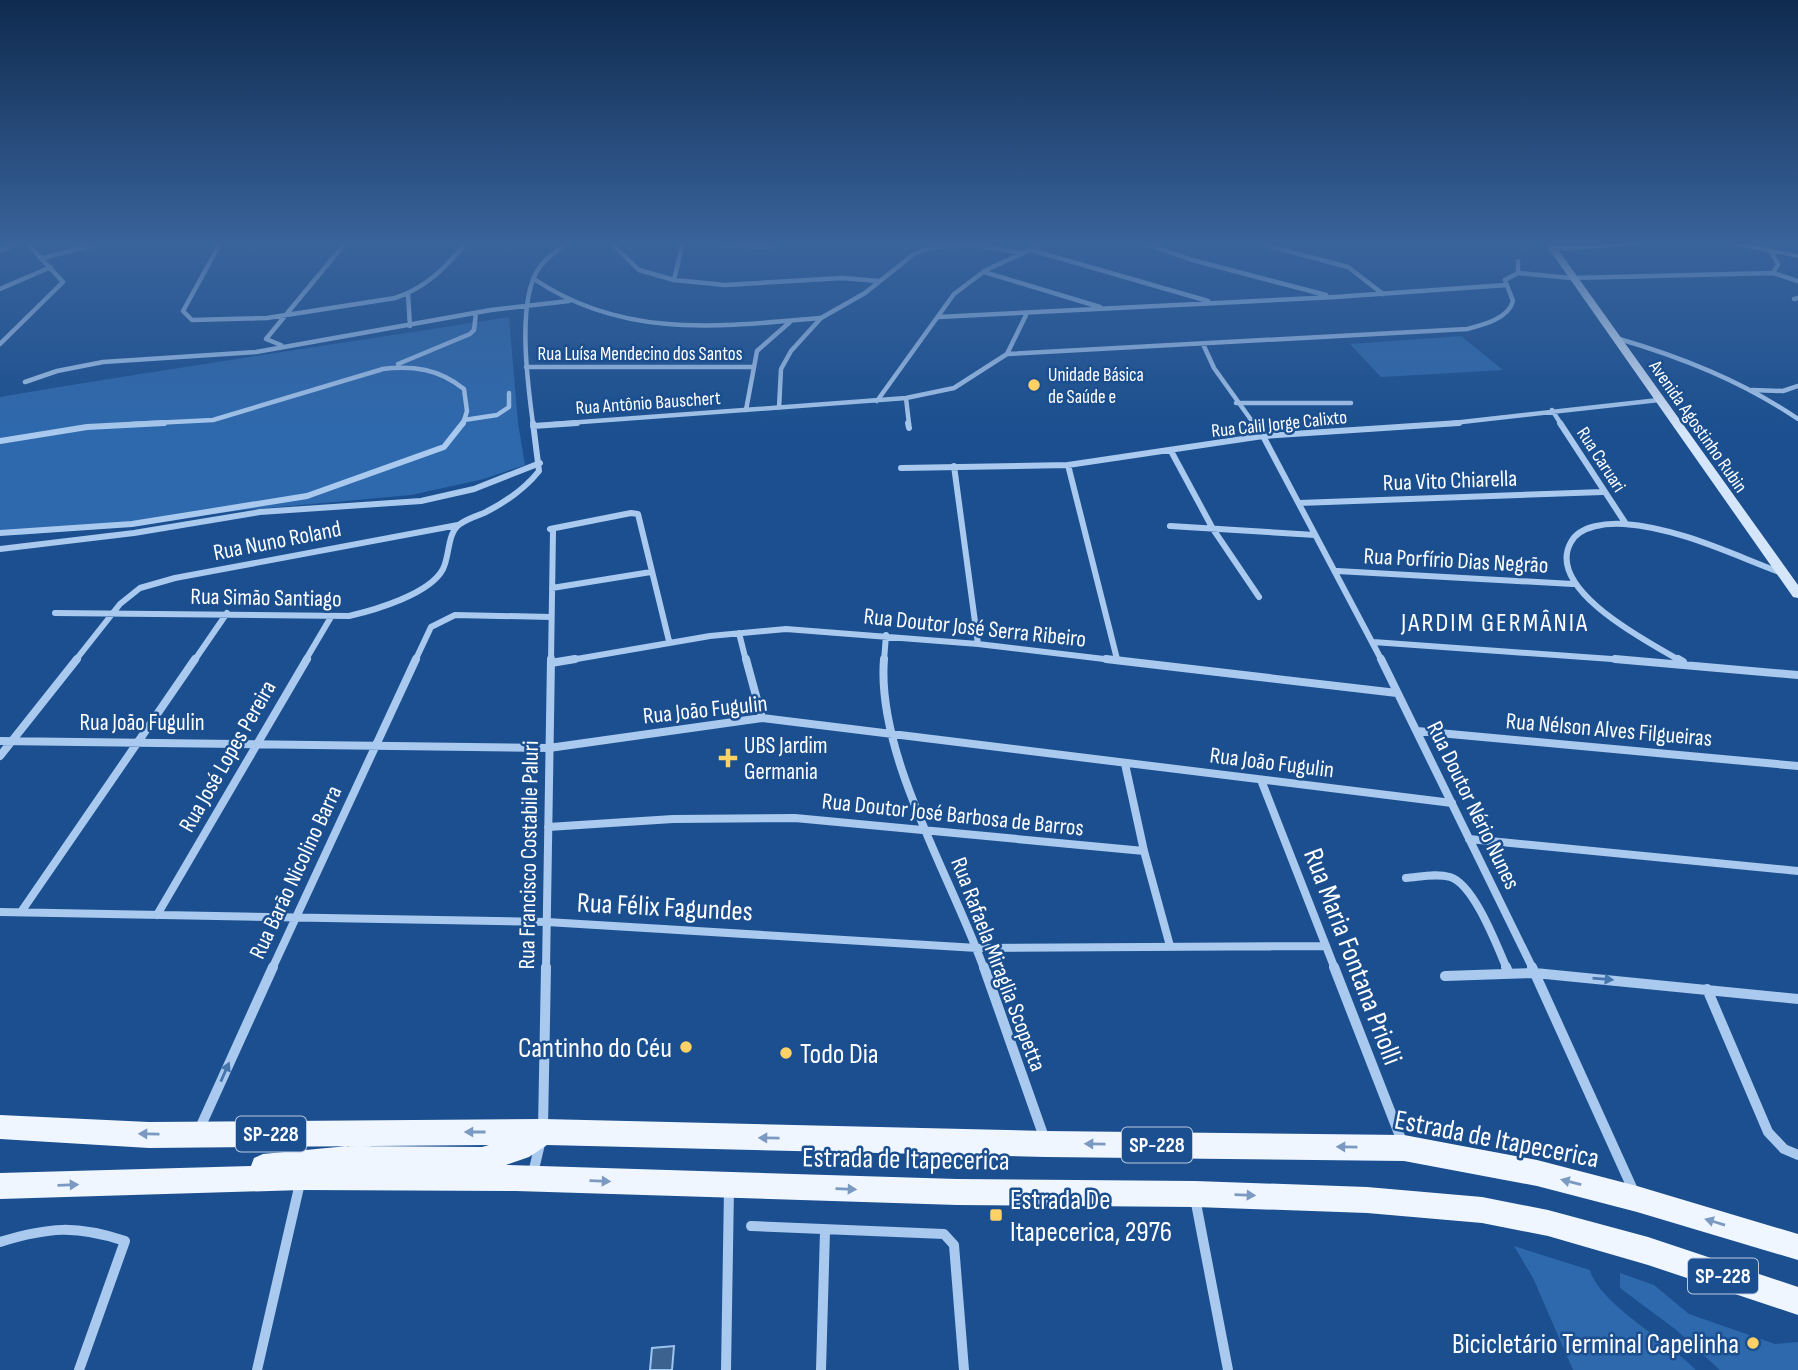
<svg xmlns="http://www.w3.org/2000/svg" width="1798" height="1370" font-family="'Sofia Sans Condensed',sans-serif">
<rect width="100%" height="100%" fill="#1b4f8f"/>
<path fill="#2e69ad" d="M509,317L518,423L525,465L484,479L411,495L245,510L68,531L18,535L0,533V397C169,368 339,344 509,317Z
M1461,336L1503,370L1381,377L1350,344Z
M1514,1246L1590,1270C1599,1304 1670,1342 1696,1370H1573L1533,1278Z
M1620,1273L1654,1285L1689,1314L1775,1344L1798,1342V1370H1720L1675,1329L1620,1288Z"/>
<path fill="#3c6290" stroke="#9cc4f0" stroke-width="2" d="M674,1346L672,1370H650L652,1348Z"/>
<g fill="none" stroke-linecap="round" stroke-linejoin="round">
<path stroke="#a9c9ee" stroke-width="4.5" d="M221,242L183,311L192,320L267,318L395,298C426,288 446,267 467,242
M610,242L639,270L674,280L725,285L842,278L879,281
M689,242L763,247L789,242
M1141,242L1192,260L1326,295
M1254,242L1348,267L1383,294
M1031,250L1208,301
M0,251L21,242
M1772,254L1778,264L1773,273
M43,258L103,242
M1518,261V273
M984,272L1100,307
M534,279C623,339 718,327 820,318
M674,280L683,242
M0,289L51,267
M408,294L410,326
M1794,299L1798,298
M938,317L1335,297L1506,285
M1616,338C1681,357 1742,381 1798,419
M0,344L63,282L26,242
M1203,344L1214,368L1254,424
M281,345L266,339L346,242
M1007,354L1027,313
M398,364L470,334L474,330L476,313
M526,367H753
M382,369C413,365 439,369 464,389L467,411L463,424
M25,382L57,371L103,362L256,352L491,310L569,301
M1752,390L1783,391L1798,386
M906,398L909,424
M877,401L954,294L986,270L1047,242
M1236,403H1351
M779,408L781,369L791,351L821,318L865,293L914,254L932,247L978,245L1022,253
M746,410L757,351L790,322
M1552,410L1561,424
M464,420L497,415L509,407V393
M133,424L213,420L383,369
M533,424C528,386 516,301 539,268C546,258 558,250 567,242
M554,424L906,398L954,388L1007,354L1467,329C1483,325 1508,319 1513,301L1505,280L1518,273L1571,278L1773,273L1798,281
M1444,424L1659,400"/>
<path stroke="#a9c9ee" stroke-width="6" d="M908,423L909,428
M1252,423L1263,436L1382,661
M1560,423L1626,524
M533,426L577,423
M0,441L87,427L164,423
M1171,451L1213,529L1259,597
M1068,465L1117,659
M954,466L978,644
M901,468L1068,465L1263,436L1459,423
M1299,503L1603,492
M1170,526L1315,535
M0,533L132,524L307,496L444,447L463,423
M0,549L134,533L260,512L421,501L474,489L540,463
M1337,571L1573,584
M552,588L651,572
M55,613L349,616C375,610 430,594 443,569C450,555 447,533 460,524C467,519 476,516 484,513C506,502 524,490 539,471L533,423
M739,633L746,661
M1373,642L1640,661
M75,661L120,604L140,588L175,578L458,525
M194,661L227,613
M305,661L331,617
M415,661L431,627L455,615L551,617
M551,661L553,531L550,529L631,513L638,514L669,641
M565,661L710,636L786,629L978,644L1121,661
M884,661L886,635
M1681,661C1648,642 1544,589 1571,542C1580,525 1608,523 1624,524C1679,528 1731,554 1782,573"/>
<path stroke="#a9c9ee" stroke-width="8" d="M746,659L762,718
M884,659C876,755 952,878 984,969
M1106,659L1397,693
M1381,659L1533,969
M1615,659L1798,675
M1678,659L1683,662
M551,663L575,659
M1417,731L1798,766
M0,741L549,748L762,718L1452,803
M0,756L77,659
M1125,764L1144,851L1170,946
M1261,780L1335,969
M548,827L673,819L795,818L1144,851
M1469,839L1798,871
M1406,878C1420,877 1436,873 1450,877C1474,884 1497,946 1507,969
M0,912L547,922L977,948L1326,946
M21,912L195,659
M157,915L307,659
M272,969L416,659
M546,969L551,659"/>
<path stroke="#a9c9ee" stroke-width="10" d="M984,967L1045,1140
M1334,967L1403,1144
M1506,967L1509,974
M1532,967L1634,1192
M1445,976L1535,973L1798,999
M1707,989L1768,1132L1784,1149L1798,1155
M543,1128L546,967
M199,1130L273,967
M533,1173L540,1144
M1195,1198L1228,1370
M751,1226L944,1234L954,1245L964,1370
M0,1242C49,1227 76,1225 125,1241L79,1370
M257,1370L300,1183
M726,1370L729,1189
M821,1370L825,1231"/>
<path fill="#d6e6fa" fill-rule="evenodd" d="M1544,242H1552L1555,246L1677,242L1559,251L1798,585V598L1793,597Z
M1716,242H1736L1798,254V258Z"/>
<path fill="#f0f6ff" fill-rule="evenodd" d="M0,1115L149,1122L543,1119L1046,1131L1404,1135L1537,1160L1637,1186L1798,1234V1260L1637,1212L1537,1186L1404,1161L1046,1157L547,1145L529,1157L506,1165L957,1179L1195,1181L1367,1187L1482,1197L1548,1210L1648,1237L1798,1287V1315L1648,1265L1548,1236L1482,1223L1367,1213L1195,1207L957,1205L516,1191L302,1190L0,1199V1173L251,1166L254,1158L263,1154L348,1146L482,1147L489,1145L149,1148L0,1139Z"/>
</g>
<defs><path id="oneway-solid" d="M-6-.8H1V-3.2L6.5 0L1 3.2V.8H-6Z" transform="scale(1.75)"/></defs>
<g fill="#4674ac">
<use href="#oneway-solid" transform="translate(1603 979) rotate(5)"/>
<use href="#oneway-solid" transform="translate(225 1072) rotate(-66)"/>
</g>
<g fill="#7b9ac1">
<use href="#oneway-solid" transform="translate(475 1132) rotate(180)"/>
<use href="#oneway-solid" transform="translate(149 1134) rotate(-179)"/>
<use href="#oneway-solid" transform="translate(769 1138) rotate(-179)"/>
<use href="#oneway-solid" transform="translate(1095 1144) rotate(-179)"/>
<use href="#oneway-solid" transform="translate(1347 1147) rotate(-179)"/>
<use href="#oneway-solid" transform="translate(600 1181) rotate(2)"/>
<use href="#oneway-solid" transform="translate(1571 1182) rotate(-166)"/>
<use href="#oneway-solid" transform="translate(68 1185) rotate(-2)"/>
<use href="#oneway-solid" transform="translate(846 1189) rotate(2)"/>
<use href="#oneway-solid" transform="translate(1245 1195) rotate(2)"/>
<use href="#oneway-solid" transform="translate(1715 1222) rotate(-163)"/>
</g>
<linearGradient id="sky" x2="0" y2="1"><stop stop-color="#0f2b4f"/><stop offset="0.56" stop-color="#39639b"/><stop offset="1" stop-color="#39639b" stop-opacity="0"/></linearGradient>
<rect width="1798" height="434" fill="url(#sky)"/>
<g fill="#ffd166" stroke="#1b4f8f" stroke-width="2.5">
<circle cx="1034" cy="385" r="7"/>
<path d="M724.5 747.5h7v7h7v7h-7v7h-7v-7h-7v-7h7z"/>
<circle cx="686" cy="1047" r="7"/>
<circle cx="786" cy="1053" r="7"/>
<rect x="989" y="1208" width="14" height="14" rx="3.5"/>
<circle cx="1753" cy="1343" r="7"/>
</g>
<g text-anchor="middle" stroke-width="5" stroke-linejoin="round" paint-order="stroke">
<g font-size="19" fill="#fff" stroke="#1b4f8f">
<text x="640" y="360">Rua Luísa Mendecino dos Santos</text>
<text transform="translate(648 402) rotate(-4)" y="7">Rua Antônio Bauschert</text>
<text transform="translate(1279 423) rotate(-6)" y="7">Rua Calil Jorge Calixto</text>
<text transform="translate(1699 426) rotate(55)" y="7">Avenida Agostinho Rubin</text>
<text transform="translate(1602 459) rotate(57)" y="7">Rua Caruari</text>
</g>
<g font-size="19" fill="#fff" stroke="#1b4f8f" text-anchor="start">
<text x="1048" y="381">Unidade Básica<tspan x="1048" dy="22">de Saúde e</tspan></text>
</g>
<g fill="#1b4f8f" stroke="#bbcadd" stroke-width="2">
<rect x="236" y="1116.5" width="70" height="35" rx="5"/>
<rect x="1122" y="1127.5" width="70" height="35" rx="5"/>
<rect x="1688" y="1258.5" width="70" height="35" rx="5"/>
</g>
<g font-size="21" font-weight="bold" fill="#fff">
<text x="271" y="1141">SP-228</text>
<text x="1157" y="1152">SP-228</text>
<text x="1723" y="1283">SP-228</text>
</g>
<g font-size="23" fill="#fff" stroke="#1b4f8f">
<text transform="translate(1450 480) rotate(-2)" y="8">Rua Vito Chiarella</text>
<text transform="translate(277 540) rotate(-11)" y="8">Rua Nuno Roland</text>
<text transform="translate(1456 560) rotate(3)" y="8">Rua Porfírio Dias Negrão</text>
<text transform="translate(266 597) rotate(1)" y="8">Rua Simão Santiago</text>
<text transform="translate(975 627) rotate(6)" y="8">Rua Doutor José Serra Ribeiro</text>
<text transform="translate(705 709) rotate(-6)" y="8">Rua João Fugulin</text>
<text x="142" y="730">Rua João Fugulin</text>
<text transform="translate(1609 729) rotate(5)" y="8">Rua Nélson Alves Filgueiras</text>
<text transform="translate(227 756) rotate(-60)" y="8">Rua José Lopes Pereira</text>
<text transform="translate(1272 762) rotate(7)" y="8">Rua João Fugulin</text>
<text transform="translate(1474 805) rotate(64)" y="8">Rua Doutor Nério Nunes</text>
<text transform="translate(953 814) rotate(6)" y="8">Rua Doutor José Barbosa de Barros</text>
<text transform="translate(528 855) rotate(-89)" y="8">Rua Francisco Costabile Paluri</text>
<text transform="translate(295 872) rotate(-65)" y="8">Rua Barão Nicolino Barra</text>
<text transform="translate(999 964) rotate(69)" y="8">Rua Rafaela Miraglia Scopetta</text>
</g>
<g font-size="23" fill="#fff" stroke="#1b4f8f" text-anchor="start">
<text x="744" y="753">UBS Jardim<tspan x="744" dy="26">Germania</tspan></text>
</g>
<g font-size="26" letter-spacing="2" fill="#fff" stroke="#1b4f8f">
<text x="1495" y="631">JARDIM GERMÂNIA</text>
</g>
<g font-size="28" fill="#fff" stroke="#1b4f8f">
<text transform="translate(665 906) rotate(3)" y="10">Rua Félix Fagundes</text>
<text transform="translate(1354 956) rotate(69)" y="10">Rua Maria Fontana Priolli</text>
<text transform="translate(1497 1138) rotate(11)" y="10">Estrada de Itapecerica</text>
<text transform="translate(906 1158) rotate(1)" y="10">Estrada de Itapecerica</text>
</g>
<g font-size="28" fill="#fff" stroke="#1b4f8f" text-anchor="end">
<text x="672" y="1057">Cantinho do Céu</text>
<text x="800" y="1063" text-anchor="start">Todo Dia</text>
<text x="1010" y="1209" text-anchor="start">Estrada De<tspan x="1010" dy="32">Itapecerica, 2976</tspan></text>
<text x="1739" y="1353">Bicicletário Terminal Capelinha</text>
</g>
</g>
</svg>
